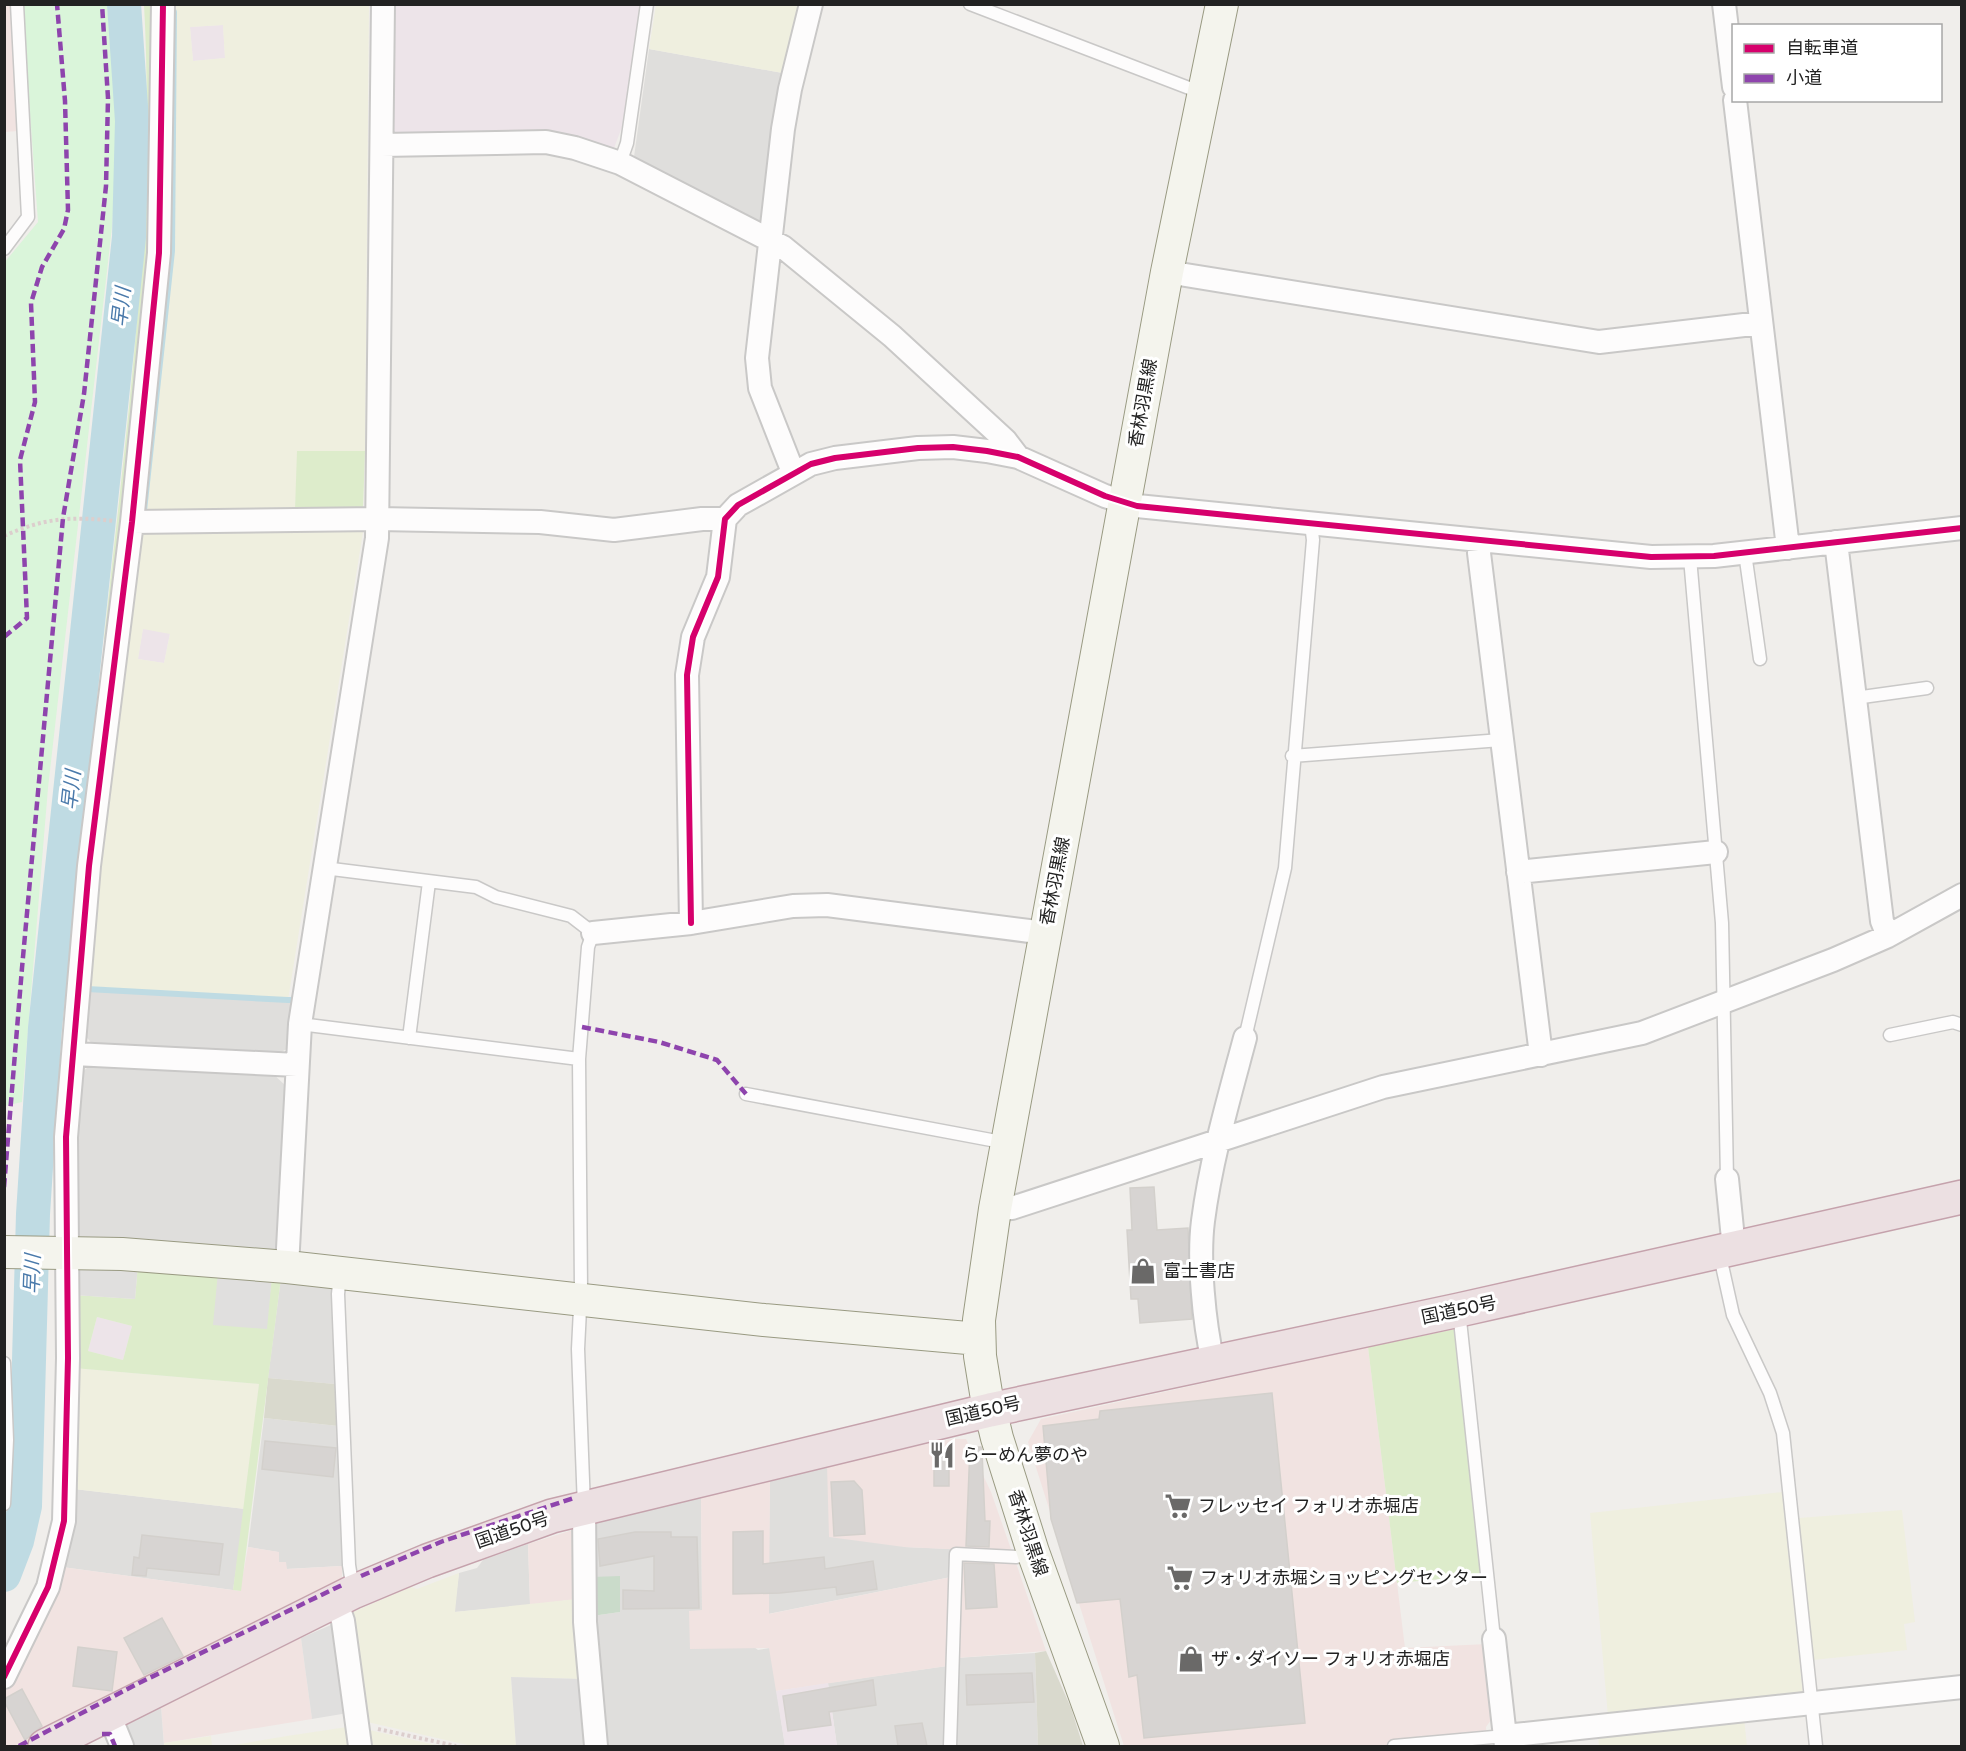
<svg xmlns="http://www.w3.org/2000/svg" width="1966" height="1751" font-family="'Varela Round','Noto Sans JP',sans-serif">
<rect width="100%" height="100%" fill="#f0eeeb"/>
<path fill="#dfdedc" d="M649,49L788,74L767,222L760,225L633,164Z
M87,989L298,1002L291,1047L273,1056L95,1047L81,1031Z
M94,1062L272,1073L286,1086L277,1256L75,1242L73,1204L80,1074Z
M281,1278L332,1283L335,1384L268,1378Z
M264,1418L338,1426L342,1566L286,1569L279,1562L278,1552L248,1547Z
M827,1464L904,1547L952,1549L951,1577L768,1614L770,1478Z
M74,1489L245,1509L233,1590L62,1567Z
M701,1495L702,1610L758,1650L770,1648L785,1746H602L592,1616L620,1612V1577H592L591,1529L597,1521Z
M528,1544L530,1605L454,1612L459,1573L477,1568L483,1560Z
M1035,1653L1038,1746H954L956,1658Z
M947,1666L944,1746H837L828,1683Z"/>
<path fill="#f1e3e1" d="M5,5H11L18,131L5,132Z
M1368,1347L1405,1648L1487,1644L1496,1713L1486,1727L1487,1744L1490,1746H1124L1028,1442L1041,1419Z
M952,1439H966L991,1492L1012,1552L904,1547L829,1537L827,1464Z
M770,1478L769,1614L951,1577L947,1666L776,1691L769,1648L690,1649L689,1611L702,1610L701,1495Z
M573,1530L577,1599L530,1605L528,1544Z
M248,1547L279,1552V1562H286L287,1569L342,1566V1585L139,1683L19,1746H5V1691L62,1567L240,1591Z
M960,1557L1015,1560L1046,1651L956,1658Z
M301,1638L312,1719L164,1743L161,1707Z"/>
<path fill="#ede4e9" d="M391,5H640L623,124L613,151L400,135L391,129Z
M223,25L225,58L193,61L190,27Z
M143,628L170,633L164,663L138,659Z
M97,1317L132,1326L123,1360L88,1351Z
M828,1683L837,1746H785L776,1691Z"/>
<path fill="#d9d9cd" d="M268,1378L335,1384L338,1426L264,1418Z
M1046,1651L1071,1708L1083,1746H1038L1035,1653Z"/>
<path fill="#efefdf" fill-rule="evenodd" d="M173,5H369L365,451L298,452L295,509L150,511L145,506L172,252ZM223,25L225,58L193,61L190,27Z
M656,5H805L788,74L649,49Z
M360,527L363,532L288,1000L87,989L142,533ZM143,629L170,634L164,663L138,659Z
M74,1368L259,1384L245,1509L74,1489Z
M1782,1492L1803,1694L1608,1716L1590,1513Z
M1902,1510L1915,1622L1904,1624L1907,1650L1813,1660L1799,1518Z
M459,1573L455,1612L577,1599L582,1679L511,1677L516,1746H472L363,1721L353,1612L411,1587L417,1589Z
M1744,1718L1747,1746H1599L1598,1735Z
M347,1727L350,1746H228L287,1736Z
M365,1729L440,1746H367Z
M211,1736L212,1746H164V1743Z"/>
<path fill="#ddeccb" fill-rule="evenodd" d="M144,5H157L154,257L114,641L104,639C126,429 156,217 144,5Z
M297,451H365L363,510L295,509Z
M138,1264L218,1272L266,1329L272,1276L281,1278L241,1591L233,1590L259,1384L74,1368V1295L135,1299ZM97,1317L132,1326L123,1360L88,1351Z
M1456,1329L1484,1575L1397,1583L1368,1347Z"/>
<path fill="#cadbca" d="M620,1576V1612L592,1616V1577Z"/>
<path fill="#daf5da" d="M22,5H107L116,97L117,157L112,227L48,788L22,1102L5,1106L4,263L38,222Z"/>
<path fill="#e0dfde" d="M73,1264H138L135,1299L74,1295Z
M218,1272L272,1276L267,1329L213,1325Z
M333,1624L348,1713L312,1719L301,1638Z
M511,1677L582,1679L586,1746H516Z
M161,1707L164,1746H131L127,1723Z"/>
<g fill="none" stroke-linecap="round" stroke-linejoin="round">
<path stroke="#bfdbe3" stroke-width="6" d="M144,511L172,251L174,12
M87,989L288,1000H294L295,995
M45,1028H57"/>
<path stroke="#bfdbe3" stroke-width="34" d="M4,1575L17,1541L25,1506L33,1214L45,1028L129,237L132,121L124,4"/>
</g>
<path fill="#d7d4d2" stroke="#d3d0cc" stroke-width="1.5" d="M1154,1187L1157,1230L1188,1228L1192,1319L1140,1323L1138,1299H1131L1127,1230H1132L1130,1188Z
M1272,1393L1305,1723L1144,1738L1137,1675L1129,1677L1120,1599L1077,1603L1051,1519L1043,1426L1099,1419L1100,1411Z
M265,1441L336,1448L333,1477L262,1469Z
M970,1447H981L982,1451L985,1521H990L989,1547L966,1546Z
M934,1450H949V1486H934Z
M854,1481L862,1490L865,1534L834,1536L831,1482Z
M763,1531V1564L824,1557L825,1569L873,1561L877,1589L837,1595L836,1587L780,1593L733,1594V1532Z
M635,1532H671V1537H697L699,1608L623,1609V1590L654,1591V1556L600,1566L598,1539Z
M142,1535L223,1544L219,1575L147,1568L146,1576L132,1575L134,1557L139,1558Z
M964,1563L994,1564L997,1607L966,1609Z
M162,1618L183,1656L144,1675L124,1638Z
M78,1647L117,1652L112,1691L73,1686Z
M1032,1673L1034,1702L967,1705L966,1675Z
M873,1680L876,1705L829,1712L831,1725L788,1731L783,1696Z
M22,1689L42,1726L25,1740L4,1701V1699Z
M922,1723L927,1746H898L895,1726Z"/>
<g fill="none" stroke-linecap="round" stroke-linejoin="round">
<g stroke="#c9c8c7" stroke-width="15">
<path id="lane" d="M970,4L1202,93
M620,163L627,143L647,4
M4,249L28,217L17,4
M1745,553L1760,659
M1690,558L1722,923L1727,1179
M1855,698L1927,688
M1292,756L1501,740
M324,868L476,887L496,897L571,916L593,933L588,947L579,1059L581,1289L578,1349L584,1507
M300,1024L579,1059
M1890,1035L1953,1022L1962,1025
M409,1038L429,882
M1245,1038L1285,868L1313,540L1311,524
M746,1094L1007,1143
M1719,1252L1733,1315L1770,1393L1783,1433L1816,1746
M340,1274L338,1294L349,1565L353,1590
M1459,1311L1494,1639
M4,1363L7,1440L4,1504
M950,1746L956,1554L1016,1557L1032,1552
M1394,1746L1505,1736"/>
</g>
<g stroke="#c9c8c7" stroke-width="26">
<path id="street" d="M1724,4L1734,87
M1735,100L1788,548
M382,145L546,142L575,148L620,163L783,247L892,336L1005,440L1018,457
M1167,272L1599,342L1761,323
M793,472L760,388L757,358L783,129L790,89L811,4
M132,522L378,519L540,522L614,530L702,519H725
M1481,541L1479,553L1541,1055
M1836,542L1882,921L1888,936
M1518,872L1716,852
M691,923L687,675L693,637L718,577L725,519L738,505L811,464L835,458L918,448L953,447L987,451L1018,457L1105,496L1137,506L1651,557L1714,556L1962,528
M593,933L691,923L793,906L827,905L1045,933
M74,1054L297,1065
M1727,1179L1734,1249
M995,1209L1012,1208L1383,1087L1642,1033L1833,960L1888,936L1962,895
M287,1267L300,1024L377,538L383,4
M1213,1362C1204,1323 1198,1260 1203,1221C1211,1159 1229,1098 1245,1038
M584,1508L585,1622L596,1746
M336,1600L343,1621L360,1746
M1494,1639L1506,1746
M4,1677L48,1587L64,1521L68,1358L66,1137L89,866L132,522L159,253L163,4
M109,1714L122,1746
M1505,1736L1962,1687"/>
</g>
<g stroke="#999a82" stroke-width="34">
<path id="secondary" d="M4,1252L122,1254L287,1267L764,1320L979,1339
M1103,1746L1033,1552L997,1438L986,1393L980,1356L979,1320L995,1209L1167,272L1222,4"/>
</g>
<g stroke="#c5a2ac" stroke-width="36">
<path id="highway" d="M45,1746L353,1592L427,1561L552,1516L990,1410L1459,1310L1962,1197"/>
</g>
<path stroke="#dccecd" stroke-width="4" stroke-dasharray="3 3" stroke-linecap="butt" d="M4,536C44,518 71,516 114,521
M378,1729L456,1746"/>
<use href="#lane" stroke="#fdfcfc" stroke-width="12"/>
<use href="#street" stroke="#fdfcfc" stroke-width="22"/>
<use href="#secondary" stroke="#f4f4ed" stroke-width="32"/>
<use href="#highway" stroke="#ece0e2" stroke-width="33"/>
<path stroke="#8e44ad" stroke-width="4.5" stroke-dasharray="9 4.5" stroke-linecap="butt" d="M4,637L27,618L20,460L35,402L31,303L42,267L64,229L68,210L65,101L57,4
M582,1027L659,1042L717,1060L746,1094
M4,1187L22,968L63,518L84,394L106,186L108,98L102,4
M361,1576L443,1541L574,1498
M102,1734H110L115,1746
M19,1746L139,1683L342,1585"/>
<g stroke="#fff" stroke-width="10">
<path id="cycleway" d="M691,923L687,675L693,637L718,577L725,519L738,505L811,464L835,458L918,448L953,447L987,451L1018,457L1105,496L1137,506L1651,557L1714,556L1962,528
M4,1677L48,1587L64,1521L68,1358L66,1137L89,866L132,522L159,253L163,4"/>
</g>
<use href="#cycleway" stroke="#d6006c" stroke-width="6"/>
</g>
<defs>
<g id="shop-bare" transform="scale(2.07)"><path d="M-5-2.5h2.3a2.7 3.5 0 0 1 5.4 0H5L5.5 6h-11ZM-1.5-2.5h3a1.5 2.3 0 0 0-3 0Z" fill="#6a6968" stroke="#fff" stroke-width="2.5" paint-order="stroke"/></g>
<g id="restaurant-bare" transform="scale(2.07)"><path d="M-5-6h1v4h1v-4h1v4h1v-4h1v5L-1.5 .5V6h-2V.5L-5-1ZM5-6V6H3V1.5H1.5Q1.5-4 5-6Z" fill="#6a6968" stroke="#fff" stroke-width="2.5" paint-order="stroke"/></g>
<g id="supermarket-bare" transform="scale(2.07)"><path d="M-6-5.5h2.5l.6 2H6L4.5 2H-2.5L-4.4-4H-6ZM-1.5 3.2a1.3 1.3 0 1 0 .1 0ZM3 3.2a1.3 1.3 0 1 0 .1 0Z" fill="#6a6968" stroke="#fff" stroke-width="2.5" paint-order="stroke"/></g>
</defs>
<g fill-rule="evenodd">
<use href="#shop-bare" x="1143" y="1271"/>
<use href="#restaurant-bare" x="942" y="1455"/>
<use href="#supermarket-bare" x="1178" y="1506"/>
<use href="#supermarket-bare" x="1180" y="1578"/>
<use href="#shop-bare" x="1191" y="1659"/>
</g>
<g text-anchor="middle" stroke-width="6" stroke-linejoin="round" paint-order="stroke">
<g font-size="18" fill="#222" stroke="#fff">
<text transform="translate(1143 403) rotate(-80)" y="6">香林羽黒線</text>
<text transform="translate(1055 881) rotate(-79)" y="6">香林羽黒線</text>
<text transform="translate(1459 1310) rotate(-12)" y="6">国道50号</text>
<text transform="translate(983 1411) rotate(-13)" y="6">国道50号</text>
<text transform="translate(512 1530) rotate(-19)" y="6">国道50号</text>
<text transform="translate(1028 1533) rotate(72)" y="6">香林羽黒線</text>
</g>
<g font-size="18" fill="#222" stroke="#fff" text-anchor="start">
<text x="1163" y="1277">富士書店</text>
<text x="962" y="1461">らーめん夢のや</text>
<text x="1198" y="1512">フレッセイ フォリオ赤堀店</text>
<text x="1200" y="1584">フォリオ赤堀ショッピングセンター</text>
<text x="1211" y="1665">ザ・ダイソー フォリオ赤堀店</text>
</g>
<g font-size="20" font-style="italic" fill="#4a7aab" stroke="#fff">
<text transform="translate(121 307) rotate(-84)" y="7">早川</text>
<text transform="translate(71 790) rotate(-84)" y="7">早川</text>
<text transform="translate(32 1274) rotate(-88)" y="7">早川</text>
</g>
</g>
<rect width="1966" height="1751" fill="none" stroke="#222222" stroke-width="12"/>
<rect x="1732" y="24" width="210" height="78" fill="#ffffff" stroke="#a7a7a7" stroke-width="1.5"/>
<rect x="1744" y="44" width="30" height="9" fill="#d6006c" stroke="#a7a7a7" stroke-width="1.5"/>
<text x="1786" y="54" font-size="18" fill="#222222">自転車道</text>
<rect x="1744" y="74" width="30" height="9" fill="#8e44ad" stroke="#a7a7a7" stroke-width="1.5"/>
<text x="1786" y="84" font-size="18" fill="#222222">小道</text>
</svg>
